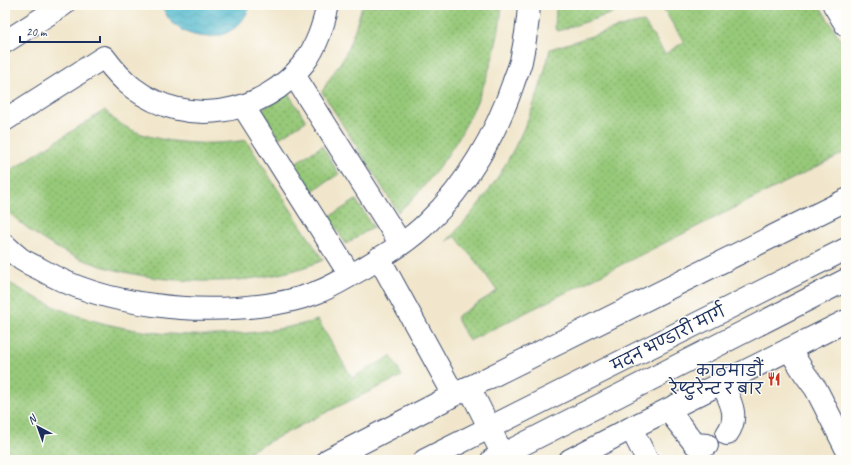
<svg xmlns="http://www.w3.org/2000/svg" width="851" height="465" font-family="Caveat,'Playpen Sans Deva',sans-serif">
<defs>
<pattern id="grass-dots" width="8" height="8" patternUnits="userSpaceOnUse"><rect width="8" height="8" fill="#97c979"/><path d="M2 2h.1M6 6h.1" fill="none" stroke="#7aa466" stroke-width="1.8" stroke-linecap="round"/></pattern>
<pattern id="water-waves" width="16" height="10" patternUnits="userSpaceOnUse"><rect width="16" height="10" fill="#4eb7cc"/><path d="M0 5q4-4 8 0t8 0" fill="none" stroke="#4095a9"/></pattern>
</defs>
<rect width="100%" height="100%" fill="#fdfcf7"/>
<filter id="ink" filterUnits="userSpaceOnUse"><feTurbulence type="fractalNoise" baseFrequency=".025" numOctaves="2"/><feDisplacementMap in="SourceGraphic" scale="8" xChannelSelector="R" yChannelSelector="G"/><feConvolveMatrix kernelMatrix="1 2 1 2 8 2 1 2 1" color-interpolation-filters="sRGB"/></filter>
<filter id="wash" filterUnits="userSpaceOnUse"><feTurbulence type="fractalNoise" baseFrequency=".012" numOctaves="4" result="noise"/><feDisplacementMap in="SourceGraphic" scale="16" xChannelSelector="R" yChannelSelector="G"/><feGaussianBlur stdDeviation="0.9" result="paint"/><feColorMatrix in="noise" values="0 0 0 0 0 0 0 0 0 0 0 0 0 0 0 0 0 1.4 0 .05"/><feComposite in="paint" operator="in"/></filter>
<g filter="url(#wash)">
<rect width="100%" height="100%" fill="#f1e6cb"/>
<path fill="url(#grass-dots)" stroke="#597c6c" d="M362,5H502C496,81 455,162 398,212L322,92C328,79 338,68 345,55C352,39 358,22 362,5Z
M556,5H637L558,31L555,28Z
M668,5H819L846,48V152L469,341L456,317L497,291L484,272L455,236L446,242C458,229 471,215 482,200C514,157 539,102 550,49L627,25L644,22L665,54L684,42L664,10Z
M288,93L306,121L279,138L261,110Z
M105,110C132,145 206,147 246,140L323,260C243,296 98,286 30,230C23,224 9,215 5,207C4,203 5,180 5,174Z
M322,146L339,174L312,191L295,163Z
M356,200L373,227L346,244L329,217Z
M5,280C13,286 23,290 31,295C113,341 229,345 318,320L352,378L391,356L402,376L335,408L233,460H5Z"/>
<path fill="url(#water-waves)" stroke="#347395" d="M162,5H251C247,14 242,23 233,29C209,46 170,34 162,5Z"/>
</g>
<g filter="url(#ink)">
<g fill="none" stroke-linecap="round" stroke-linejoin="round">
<g stroke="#3b4a6e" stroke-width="24">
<path id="minor" d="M834,5L846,25
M5,42L63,5
M294,75L401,244
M243,106L350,275
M5,120L104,57C113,69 121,79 133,88C187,129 263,115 304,63C317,46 323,26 328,5
M5,245C10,250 16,255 21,259C27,263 34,266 40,269C76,290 113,300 154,305C203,312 272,310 318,292C334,286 347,277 362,269C385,255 409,241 428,222C466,186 496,134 513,84C515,77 519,69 521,61C525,42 528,24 529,5
M379,258L454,395
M789,349L805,374L816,389L846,448
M722,383C730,401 740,416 727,434
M469,387L503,455
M668,410L695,444L707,445
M631,428L647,460
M328,460L454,395L846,200
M570,460L631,428L846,321"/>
</g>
<g stroke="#3b4a6e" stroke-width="24">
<path id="highway" d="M425,460L846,249
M492,460L846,280"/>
</g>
<use href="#minor" stroke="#fff" stroke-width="22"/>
<use href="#highway" stroke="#fff" stroke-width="22"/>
</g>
</g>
<defs>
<g id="restaurant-bare" transform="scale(1.08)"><path d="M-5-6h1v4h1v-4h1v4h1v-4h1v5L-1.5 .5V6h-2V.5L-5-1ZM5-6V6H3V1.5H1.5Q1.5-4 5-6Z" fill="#c8321e" stroke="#fdfcf7" stroke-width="2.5" paint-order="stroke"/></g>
</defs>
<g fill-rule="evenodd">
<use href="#restaurant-bare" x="774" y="379"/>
</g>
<g text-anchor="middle" stroke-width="3" stroke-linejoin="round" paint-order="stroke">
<g font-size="16" fill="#1b2f5e" stroke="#fdfcf7">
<text transform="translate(668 338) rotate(-27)" y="6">मदन भण्डारी मार्ग</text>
</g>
<g font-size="16" fill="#1b2f5e" stroke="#fdfcf7" text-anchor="end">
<text x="763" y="376">काठमाडौं<tspan x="763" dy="18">रेष्टुरेन्ट र बार</tspan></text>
</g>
</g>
<rect width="851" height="465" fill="none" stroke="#fdfcf7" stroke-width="20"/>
<g transform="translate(38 427) rotate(319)" stroke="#fdfcf7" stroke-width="3" paint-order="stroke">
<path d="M0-3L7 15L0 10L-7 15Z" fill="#1b2f5e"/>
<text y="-6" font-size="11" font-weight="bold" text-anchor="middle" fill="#1b2f5e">N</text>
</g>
<path d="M20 36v6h80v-6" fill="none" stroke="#1b2f5e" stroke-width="2"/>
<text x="26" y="36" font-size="12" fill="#1b2f5e" stroke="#fdfcf7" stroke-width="3" paint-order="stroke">20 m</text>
</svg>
